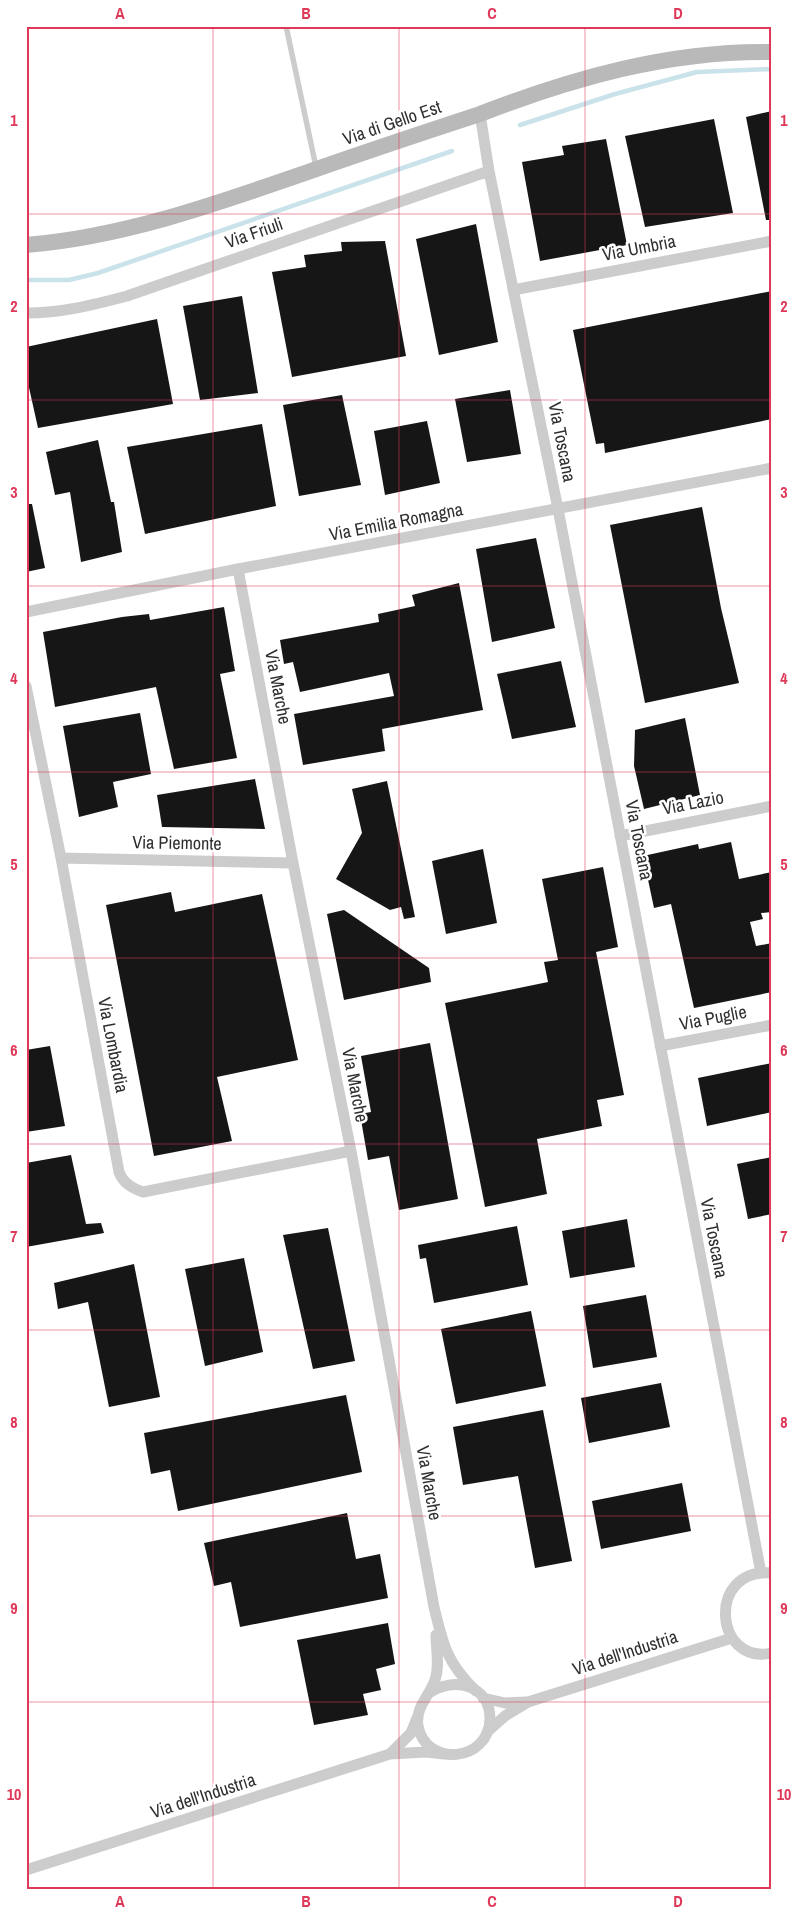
<svg xmlns="http://www.w3.org/2000/svg" width="798" height="1915" font-family="'Archivo Narrow',sans-serif">
<rect width="100%" height="100%" fill="#fff"/>
<g fill="none" stroke-linecap="round" stroke-linejoin="round">
<path stroke="#cae2ea" stroke-width="4.5" d="M520,125L615,94L697,72L772,69
M26,280H69L98,273L452,151"/>
</g>
<path fill="#161616" d="M772,111V220H766L746,117Z
M714,119L733,213L645,227L625,136Z
M606,139L627,245L540,261L522,162L564,155L562,146Z
M476,224L498,342L439,355L416,239Z
M385,241L406,356L292,377L272,272L306,267L304,255L342,251L341,242Z
M772,291V419L605,453L604,443L596,444L573,330Z
M242,296L258,393L200,400L183,306Z
M157,319L173,404L38,428L26,374V347Z
M510,390L521,454L467,462L455,399Z
M342,395L361,485L299,496L283,405Z
M427,421L440,483L385,495L374,431Z
M262,424L276,506L145,534L127,447Z
M98,440L111,502H114L122,552L81,562L70,492L55,495L46,452Z
M26,504H32L45,568L26,572Z
M702,507L721,608L739,683L645,703L610,525Z
M536,538L555,628L492,642L476,549Z
M459,583L483,710L382,729L385,751L303,765L294,714L394,696L389,673L300,692L293,662L284,664L280,640L379,622L378,614L415,606L412,595Z
M224,607L235,671L220,674L237,758L174,769L156,687L55,707L43,632L122,617L149,614L150,620Z
M561,661L576,727L512,739L497,674Z
M140,713L151,774L113,782L118,807L79,817L63,726Z
M685,718L700,795L644,809L634,766L635,730Z
M255,779L265,829L162,827L157,795Z
M387,781L415,917L404,919L401,907L390,910L336,879L362,833L352,789Z
M731,842L739,879L772,872V912L761,913L763,919L750,922L756,946L772,943V992L694,1008L671,904L654,908L643,856L698,844L699,849Z
M483,849L497,923L446,934L432,861Z
M603,867L618,947L596,952L624,1095L597,1100L602,1126L537,1139L547,1194L485,1207L445,1003L548,982L544,962L558,960L542,879Z
M171,892L175,912L262,894L298,1060L217,1077L232,1141L154,1156L106,905Z
M344,910L429,968L431,982L344,1000L327,914Z
M430,1043L458,1199L399,1210L389,1156L368,1160L360,1114L371,1112L361,1056Z
M50,1046L65,1126L26,1132V1050Z
M772,1063V1112L707,1126L698,1078Z
M71,1155L86,1224L101,1223L104,1233L26,1247V1163Z
M772,1157V1214L748,1219L737,1164Z
M627,1219L635,1267L570,1278L562,1231Z
M517,1226L528,1285L434,1303L426,1258L420,1259L418,1245Z
M328,1228L355,1361L313,1369L283,1235Z
M244,1258L263,1352L205,1366L185,1269Z
M134,1264L160,1397L109,1407L88,1302L58,1309L54,1283Z
M646,1295L657,1357L593,1368L583,1306Z
M531,1311L546,1386L456,1404L441,1329Z
M661,1383L670,1427L589,1443L581,1398Z
M346,1395L362,1472L178,1511L170,1470L151,1474L144,1433Z
M543,1410L572,1561L535,1568L518,1476L463,1485L453,1427Z
M682,1483L691,1531L601,1549L592,1501Z
M347,1513L356,1559L380,1554L388,1598L240,1627L231,1582L214,1586L204,1543Z
M388,1623L395,1664L376,1669L381,1690L363,1694L368,1715L314,1725L297,1640Z"/>
<g fill="none" stroke-linecap="round" stroke-linejoin="round">
<path stroke="#ccc" stroke-width="5.5" d="M286,26L316,167"/>
<path stroke="#ccc" stroke-width="11" d="M480,114L489,171L558,509L761,1573
M513,290L772,241
M26,313C62,313 93,305 127,296L489,171
M238,569L293,863L351,1151L434,1607C443,1645 447,1663 476,1691
M26,612L238,569L772,468
M26,686L61,858L119,1172C123,1183 132,1188 143,1192L351,1151
M620,836L772,806
M61,858L293,863
M660,1046L772,1025
M772,1573C706,1567 714,1666 772,1653
M429,1693C454,1676 490,1685 490,1719C489,1762 426,1768 418,1726C415,1707 429,1697 435,1680C440,1666 436,1650 436,1635
M483,1698L505,1703L527,1702
M487,1732L505,1716L528,1702L732,1638
M390,1754L411,1733L417,1718
M26,1870L390,1754L426,1752L444,1754"/>
<path stroke="#b9b9b9" stroke-width="16" d="M26,245C123,237 216,204 308,172C365,152 422,133 480,114C573,78 671,50 772,52"/>
</g>
<path fill="none" stroke="#de3959" stroke-width="1" stroke-opacity="0.55" d="M213,26V1889M399,26V1889M585,26V1889M26,214H772M26,400H772M26,586H772M26,772H772M26,958H772M26,1144H772M26,1330H772M26,1516H772M26,1702H772"/>
<g text-anchor="middle" stroke-width="5" stroke-linejoin="round" paint-order="stroke">
<g font-size="18" fill="#2f2f2f" stroke="#fff">
<text transform="translate(392 123) rotate(-19)" y="6">Via di Gello Est</text>
<text transform="translate(254 233) rotate(-19)" y="6">Via Friuli</text>
<text transform="translate(639 248) rotate(-11)" y="6">Via Umbria</text>
<text transform="translate(562 442) rotate(79)" y="6">Via Toscana</text>
<text transform="translate(396 522) rotate(-11)" y="6">Via Emilia Romagna</text>
<text transform="translate(278 687) rotate(79)" y="6">Via Marche</text>
<text transform="translate(693 803) rotate(-11)" y="6">Via Lazio</text>
<text transform="translate(639 840) rotate(79)" y="6">Via Toscana</text>
<text transform="translate(177 843) rotate(1)" y="6">Via Piemonte</text>
<text transform="translate(713 1018) rotate(-11)" y="6">Via Puglie</text>
<text transform="translate(113 1045) rotate(79)" y="6">Via Lombardia</text>
<text transform="translate(355 1085) rotate(79)" y="6">Via Marche</text>
<text transform="translate(714 1238) rotate(79)" y="6">Via Toscana</text>
<text transform="translate(429 1483) rotate(80)" y="6">Via Marche</text>
<text transform="translate(625 1653) rotate(-18)" y="6">Via dell'Industria</text>
<text transform="translate(203 1796) rotate(-18)" y="6">Via dell'Industria</text>
</g>
</g>
<rect width="798" height="1915" fill="none" stroke="#ffffff" stroke-width="55"/>
<rect x="28" y="28" width="742" height="1860" fill="none" stroke="#de3959" stroke-width="2"/>
<g font-size="16" text-anchor="middle" font-weight="bold" fill="#de3959">
<text x="120" y="19">A</text>
<text x="306" y="19">B</text>
<text x="492" y="19">C</text>
<text x="678" y="19">D</text>
<text x="14" y="126">1</text>
<text x="784" y="126">1</text>
<text x="14" y="312">2</text>
<text x="784" y="312">2</text>
<text x="14" y="498">3</text>
<text x="784" y="498">3</text>
<text x="14" y="684">4</text>
<text x="784" y="684">4</text>
<text x="14" y="870">5</text>
<text x="784" y="870">5</text>
<text x="14" y="1056">6</text>
<text x="784" y="1056">6</text>
<text x="14" y="1242">7</text>
<text x="784" y="1242">7</text>
<text x="14" y="1428">8</text>
<text x="784" y="1428">8</text>
<text x="14" y="1614">9</text>
<text x="784" y="1614">9</text>
<text x="14" y="1800">10</text>
<text x="784" y="1800">10</text>
<text x="120" y="1907">A</text>
<text x="306" y="1907">B</text>
<text x="492" y="1907">C</text>
<text x="678" y="1907">D</text>
</g>
</svg>
